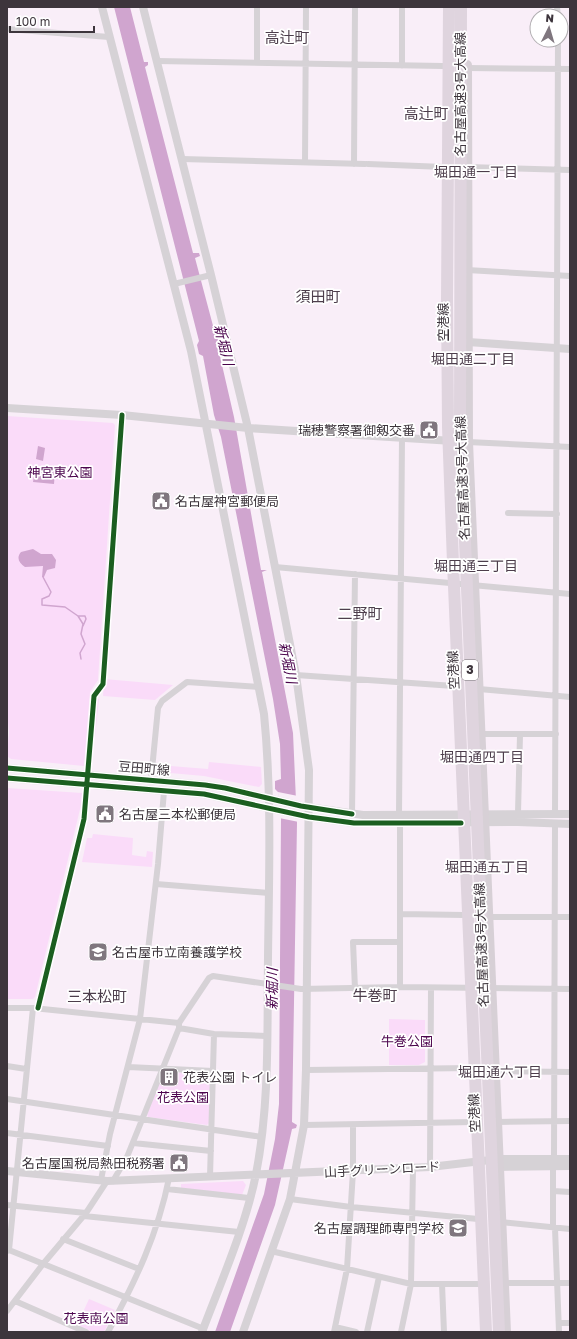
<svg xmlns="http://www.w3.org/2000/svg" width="577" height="1339" font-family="'Golos Text','Noto Sans JP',sans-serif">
<rect width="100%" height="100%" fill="#f9eef8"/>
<path fill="#fadbf9" d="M7,416L113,423L115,425L98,680L90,692L84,766L11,759L7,756L9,732L7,713Z
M104,679L173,685L155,700L103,696Z
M96,698L99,699L95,737L93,736Z
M209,762L261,767L262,784L259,787L204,776L159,772L157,770L158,765L208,769Z
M7,788L82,793L81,805L35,997L33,999H7Z
M93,834L133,838L132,855L146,857L147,851L153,852L152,867L82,862L87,838H92Z
M389,1019L425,1020V1062L419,1065H389Z
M164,1072L208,1074L210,1075L209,1123L207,1125L148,1117L147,1114Z
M243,1181L246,1185L242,1195L181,1188V1184Z
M89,1299L115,1310L104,1332H93L77,1325Z"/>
<path fill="#d0a5cf" d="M114,7H130L144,62H148V65L145,67L193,253H199L200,256L195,258L216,337L221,339L223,347L219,352L234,417L261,570H267L262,572L293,733L297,823L292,1122L297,1125L296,1128L292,1129L275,1205L230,1332H215L264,1194L275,1139L279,1104L281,818L278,792L275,789V781L281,779L280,744L273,699L221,437L214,415L203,356L199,354L197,345L199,341Z
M38,446L45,448L43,461L36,459Z
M35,470L55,471L54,484L33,482Z
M33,549L41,554H52L56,560L55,568L47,570L44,577H42L43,566L25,567C19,563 16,558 21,552Z"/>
<path fill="#f9eef8" d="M278,792L298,796L299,822L279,818Z"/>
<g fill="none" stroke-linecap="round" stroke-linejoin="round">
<path stroke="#d0a5cf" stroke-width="1.5" d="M43,577L51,592L49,596L42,599V605L65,607L78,616L83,624L81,634L85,644L80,653L81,659
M78,616H85L86,619L83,626"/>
<path stroke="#d6d2d6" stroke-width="6" d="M557,7L558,16
M7,29L109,37
M157,61L443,66
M257,63V7
M402,66V7
M467,68L570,69
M182,159L365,164
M305,162L306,7
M354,164L355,7
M368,164L444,167
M467,167L570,170
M467,270L570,276
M174,284L211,275
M468,442L570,447
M508,513L557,514
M275,567L570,594
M296,675L454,686
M479,689L570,697
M480,734H556
M151,780L158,708L162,701L187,682L258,687
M518,813L520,735
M352,814L355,574
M555,814L558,40
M399,815L402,437
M400,823V987
M156,884L269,893
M400,914L464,915
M489,917H570
M355,989L353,942H400
M7,1008H33L179,1023
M179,1028L214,1034L267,1036
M7,1066L26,1069
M128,1067L213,1071
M306,1070L472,1068
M496,1071L570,1072
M7,1099L262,1137
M498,1122L570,1121
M304,1125L474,1122
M7,1133L108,1146
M133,1143L211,1151
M554,1159L555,824
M430,1167L431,988
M553,1167V1225L555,1228L559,1332
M210,1177L214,1034
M101,1180L110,1134L140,1019L158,864L164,791
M113,1181L127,1157L179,1028V1023L209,978L213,976L301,989L400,987L570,989
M167,1189L249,1198
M553,1191L570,1192
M290,1199L351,1207L478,1219
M7,1205L86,1213
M84,1216L239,1232
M501,1222L570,1229
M63,1239L139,1269
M9,1250L204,1329
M7,1251L9,1250L33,1008
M271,1251L411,1284H481
M504,1283H570
M442,1284L444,1332
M15,1301L86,1332
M7,1311L43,1264L86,1213L107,1181
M559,1323H570
M335,1327L356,1332
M108,1332C135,1282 158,1234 169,1178
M334,1332L347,1269L353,1171V1125
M367,1332L379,1277
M401,1332L411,1284L413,1168"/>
<path stroke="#d6d2d6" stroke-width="8" d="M102,7L191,351L264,714C272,795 269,876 268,957C267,1029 270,1102 256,1174C246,1225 221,1282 202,1332
M143,7L211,275L248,428L296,675L309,770L306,1070L304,1125L290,1199L243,1332
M468,342L570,349
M7,408L122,415L248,428L453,441
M7,768L205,785L225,788L301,806L363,815L570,814
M7,778L204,794L309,817L354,823L518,822L570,824
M493,1167L570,1166
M7,1171L107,1181L430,1167L499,1159H570"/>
<path stroke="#d7d0d6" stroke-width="10" d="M467,65L468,442L506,1332"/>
<path stroke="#dfd4de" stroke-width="12" d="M449,7L447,300L448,427L453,563L486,1332
M461,7L460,426L499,1332"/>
<g stroke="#fff" stroke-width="8">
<path id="cycleway" d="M7,768L205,785L225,788L301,806L352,814
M7,778L204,794L309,817L354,823H461
M38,1008L84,819L94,696L103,684L122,415"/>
</g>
<use href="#cycleway" stroke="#1b5e20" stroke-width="5"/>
</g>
<defs>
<g id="civic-square" transform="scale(1)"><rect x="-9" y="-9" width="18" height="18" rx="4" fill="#7f767e" stroke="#fff"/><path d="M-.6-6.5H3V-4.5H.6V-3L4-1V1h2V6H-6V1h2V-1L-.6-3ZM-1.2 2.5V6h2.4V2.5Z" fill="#fff"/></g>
<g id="school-square" transform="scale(1)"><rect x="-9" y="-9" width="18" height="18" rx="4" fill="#7f767e" stroke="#fff"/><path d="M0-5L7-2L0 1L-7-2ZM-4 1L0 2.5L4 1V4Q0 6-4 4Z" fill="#fff"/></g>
<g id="building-square" transform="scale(1)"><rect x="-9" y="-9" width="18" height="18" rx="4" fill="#7f767e" stroke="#fff"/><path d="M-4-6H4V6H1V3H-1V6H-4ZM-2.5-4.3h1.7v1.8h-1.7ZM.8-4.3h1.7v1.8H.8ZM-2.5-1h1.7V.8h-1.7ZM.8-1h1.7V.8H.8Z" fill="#fff"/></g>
<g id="university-square" transform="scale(1)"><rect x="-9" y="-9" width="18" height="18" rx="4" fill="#7f767e" stroke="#fff"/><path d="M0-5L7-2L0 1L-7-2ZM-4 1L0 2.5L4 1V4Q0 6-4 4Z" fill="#fff"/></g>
</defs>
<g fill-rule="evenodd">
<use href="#civic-square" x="429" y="430"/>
<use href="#civic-square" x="161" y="501"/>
<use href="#civic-square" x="105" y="814"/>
<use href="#school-square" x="98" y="952"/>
<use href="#building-square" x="169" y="1077"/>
<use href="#civic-square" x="179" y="1163"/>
<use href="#university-square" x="458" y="1228"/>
</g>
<g text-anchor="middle" stroke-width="3.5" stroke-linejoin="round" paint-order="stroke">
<rect fill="#fff" stroke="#777276" stroke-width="1" x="462" y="660" width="16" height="20" rx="3"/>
<g font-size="12" font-weight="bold" fill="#3d353c">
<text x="470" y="674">3</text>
</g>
<g font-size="13" fill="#3d353c" stroke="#fff">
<text transform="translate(460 94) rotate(-90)" y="5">名古屋高速3号大高線</text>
<text transform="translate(443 322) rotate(-90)" y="5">空港線</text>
<text transform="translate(462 478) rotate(-92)" y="5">名古屋高速3号大高線</text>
<text transform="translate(453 670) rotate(-93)" y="5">空港線</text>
<text transform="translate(144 768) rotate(5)" y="5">豆田町線</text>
<text transform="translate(481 945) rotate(-92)" y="5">名古屋高速3号大高線</text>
<text transform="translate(474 1113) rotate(-93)" y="5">空港線</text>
<text transform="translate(382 1169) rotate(-3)" y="5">山手グリーンロード</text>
</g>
<g font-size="13" fill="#3d353c" stroke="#fff" text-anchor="start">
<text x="415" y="435" text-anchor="end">瑞穂警察署御剱交番</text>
<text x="175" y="506">名古屋神宮郵便局</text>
<text x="119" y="819">名古屋三本松郵便局</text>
<text x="112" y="957">名古屋市立南養護学校</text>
<text x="183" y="1082">花表公園 トイレ</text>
<text x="165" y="1168" text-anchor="end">名古屋国税局熱田税務署</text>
<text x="444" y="1233" text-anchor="end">名古屋調理師専門学校</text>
</g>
<g font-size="13" fill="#4c054e" stroke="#fff">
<text x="60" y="477">神宮東公園</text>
<text x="407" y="1046">牛巻公園</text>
<text x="183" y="1102">花表公園</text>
<text x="96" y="1323">花表南公園</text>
</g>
<g font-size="14" fill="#4d3e4c" stroke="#fff">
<text x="476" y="177">堀田通一丁目</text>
<text x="473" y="364">堀田通二丁目</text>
<text x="476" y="571">堀田通三丁目</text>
<text x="482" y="762">堀田通四丁目</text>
<text x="487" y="872">堀田通五丁目</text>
<text x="500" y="1077">堀田通六丁目</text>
</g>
<g font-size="14" font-style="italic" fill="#48014a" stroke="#fff">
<text transform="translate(224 345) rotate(76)" y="5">新堀川</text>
<text transform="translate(288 663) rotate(79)" y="5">新堀川</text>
<text transform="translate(272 989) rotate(-89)" y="5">新堀川</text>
</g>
<g font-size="15" fill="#4d3e4c" stroke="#fff">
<text x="287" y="43">高辻町</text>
<text x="426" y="119">高辻町</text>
<text x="318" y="302">須田町</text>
<text x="360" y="619">二野町</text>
<text x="375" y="1001">牛巻町</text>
<text x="97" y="1002">三本松町</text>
</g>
</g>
<rect width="577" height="1339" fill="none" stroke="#3d353c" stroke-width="16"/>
<g transform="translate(549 28) rotate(5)"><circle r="19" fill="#ffffff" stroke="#b1aeb1"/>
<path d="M0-3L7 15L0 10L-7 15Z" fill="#7f767e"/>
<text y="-6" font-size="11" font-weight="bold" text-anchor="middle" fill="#3d353c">N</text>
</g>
<path d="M10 26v6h84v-6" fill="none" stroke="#3d353c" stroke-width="2"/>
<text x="16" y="26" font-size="12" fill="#3d353c" stroke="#ffffff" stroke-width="3" paint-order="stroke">100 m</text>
</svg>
